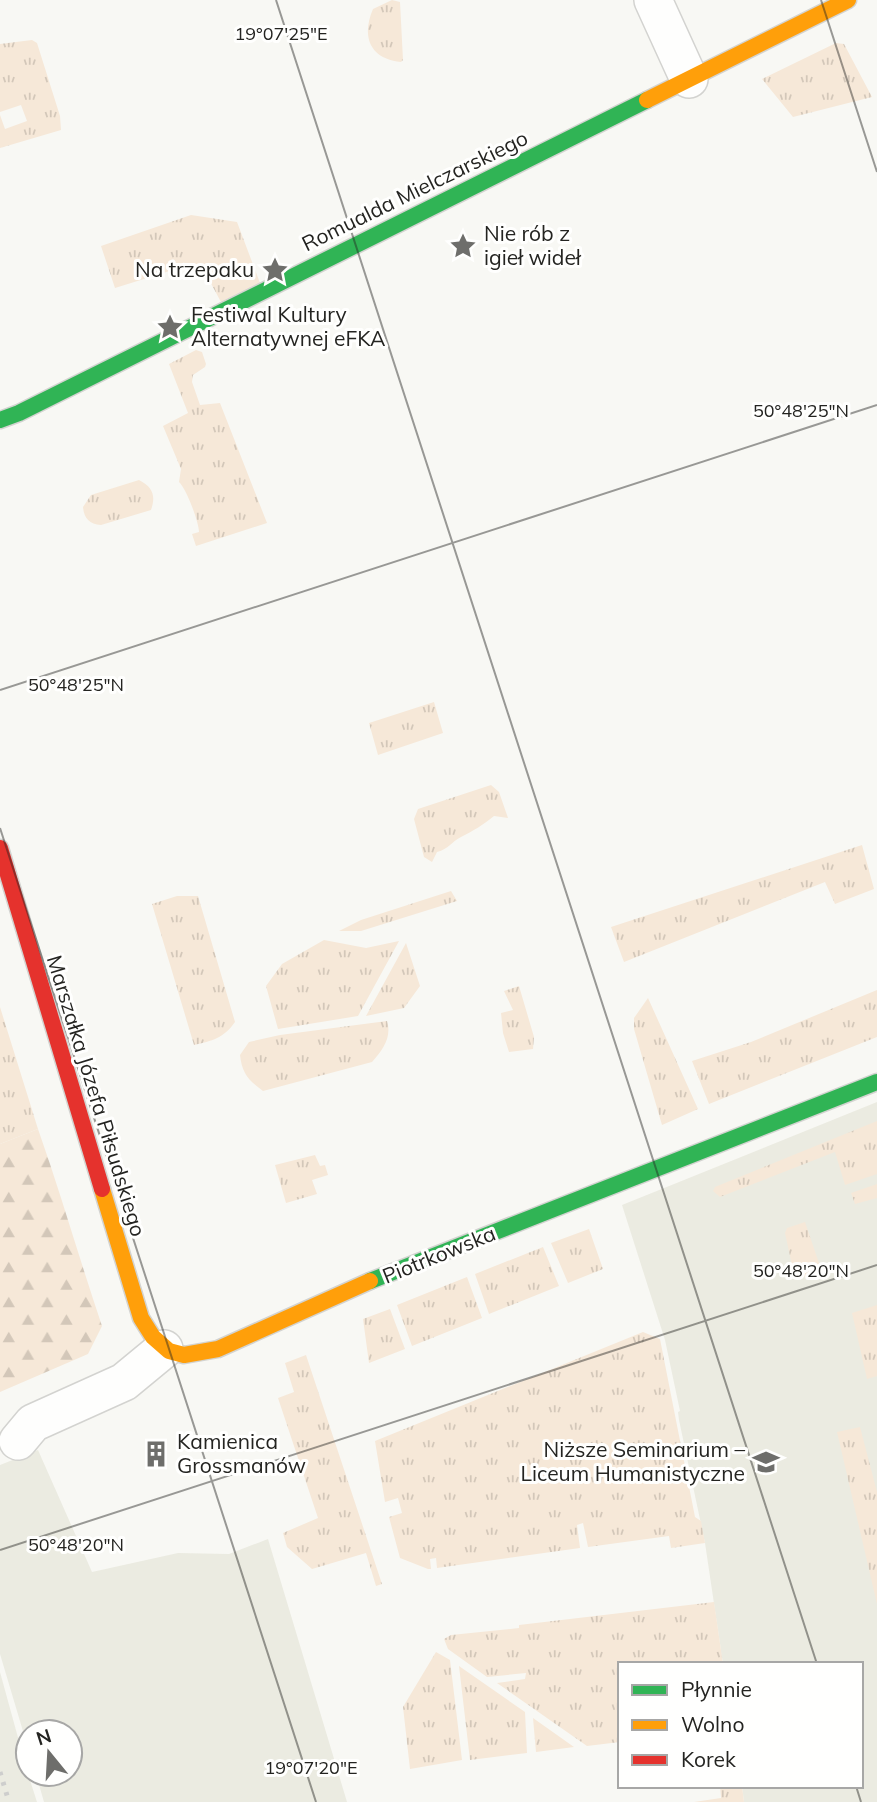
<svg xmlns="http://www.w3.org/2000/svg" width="877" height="1802" font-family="Mulish,sans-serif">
<defs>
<pattern id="grass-tufts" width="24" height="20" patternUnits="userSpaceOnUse" patternTransform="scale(1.75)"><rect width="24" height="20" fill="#f6e8d8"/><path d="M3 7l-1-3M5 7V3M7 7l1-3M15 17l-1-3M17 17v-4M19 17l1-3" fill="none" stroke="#d3c7b9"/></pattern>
<pattern id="forest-firs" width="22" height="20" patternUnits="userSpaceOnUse" patternTransform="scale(1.75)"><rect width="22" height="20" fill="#f6e8d8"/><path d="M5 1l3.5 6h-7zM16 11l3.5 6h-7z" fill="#d3c7b9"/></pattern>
</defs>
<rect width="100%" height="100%" fill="#f8f8f4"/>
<path fill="#ebebe1" d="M877,1102V1802H744L742,1786H861V1664H723L705,1543L679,1420L678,1412L680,1411L665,1340L622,1205Z
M38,1450L92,1572L178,1553L229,1554L268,1539L347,1802H44L36,1774H70V1732H28V1748L0,1654V1465Z
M0,1672L28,1774L37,1802H0Z"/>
<path fill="url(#grass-tufts)" d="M392,0L400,2L403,60L401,62C370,59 361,37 373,9Z
M32,40L37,43L60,116L61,130L0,148V115L5,129L27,121L21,105L0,112V44Z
M836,43L844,44L872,97L793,117L762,79Z
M191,215L237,222L260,283L221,302L207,276L192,264L115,288L101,246Z
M196,350L202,352L206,364L205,367L193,375L192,382L200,405L220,403L267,523L196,546L192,534L199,532C199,522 186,488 179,482L181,469L163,426L188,413L169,364Z
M139,480C153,487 156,496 151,510L101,525C89,524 84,518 83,507L91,495Z
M434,702L443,733L378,755L369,723Z
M491,785L499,792L508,818L494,816C483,825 473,831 461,837C451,842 449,849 437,852L432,862L424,857L414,819L418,809Z
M862,845L874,889L835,904L825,882L624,962L611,927Z
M451,891L457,901L361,931H339L361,920Z
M177,896H198L235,1022C224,1038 212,1041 194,1045L152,904Z
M324,940L366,948L399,941L358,1016L278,1029L266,986L282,964Z
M406,943L420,986L404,1008L366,1016Z
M519,986L534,1037L533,1049L509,1052L503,1033L501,1013L513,1010L504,991Z
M877,990V1037L709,1104L692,1061L751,1042Z
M648,998L698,1109L662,1125L634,1029V1018Z
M0,1007L38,1129L0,1144Z
M387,1021C392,1037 383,1050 372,1062L263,1091C248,1080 242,1073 240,1055L249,1042L280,1035Z
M877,1121V1174L845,1185L835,1152L720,1197L713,1191L715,1187Z
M315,1155L320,1166L325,1165L328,1175L312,1180L317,1194L286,1203L275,1165Z
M877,1184V1198L855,1204L851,1193Z
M805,1222L822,1272L795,1279L785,1233L787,1228Z
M589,1229L603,1269L568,1283L551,1243Z
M543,1247L559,1286L489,1314L475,1274Z
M467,1277L482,1318L412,1346L397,1305Z
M877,1305V1376L867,1379L852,1313Z
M390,1309L405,1349L369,1363L363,1319Z
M643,1332L660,1339L695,1517L701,1521L705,1543L671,1548L669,1536L588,1547L583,1523L577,1525L580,1548L437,1568L436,1558L430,1559L431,1569H428L400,1558L389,1517L402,1513L398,1498L385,1502L375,1441Z
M306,1355L382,1584L376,1586L366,1553L312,1569L287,1547L283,1533L318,1518L278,1398L294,1392L285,1363Z
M860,1427L877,1492V1604L837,1432Z
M714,1602L723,1664H620V1742L587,1746L497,1683L525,1679L526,1673L487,1677L448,1649L444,1639L451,1635L519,1628V1625Z
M436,1652L450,1660L462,1760L410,1769L403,1707Z
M459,1666L525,1712L527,1753L470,1760Z
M533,1718L574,1747L536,1752Z
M720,1786H742L744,1802H694L721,1798Z"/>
<path fill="url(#forest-firs)" d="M38,1129C61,1194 80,1261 102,1326L88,1354L0,1392V1144Z"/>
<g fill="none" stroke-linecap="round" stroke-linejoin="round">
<g stroke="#d3d3d0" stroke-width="40">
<path id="street" d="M653,0L689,79
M18,1441L33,1423L124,1382L164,1349"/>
</g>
<g stroke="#d3d3d0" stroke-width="19">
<path id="fast" d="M0,420L19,413L647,100
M370,1281L877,1082"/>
</g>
<g stroke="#d3d3d0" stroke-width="19">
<path id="slow" d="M647,100L848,0
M102,1189L141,1318L153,1337L169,1351L184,1355L218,1349L370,1281"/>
</g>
<g stroke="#d3d3d0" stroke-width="19">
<path id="jam" d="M0,848L102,1189"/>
</g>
<use href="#street" stroke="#fefefd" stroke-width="37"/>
<use href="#fast" stroke="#30b455" stroke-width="16"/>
<use href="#slow" stroke="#ff9f0a" stroke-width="16"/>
<use href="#jam" stroke="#e5322d" stroke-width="16"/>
<path stroke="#cececd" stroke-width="5" stroke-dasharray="3.5 7" stroke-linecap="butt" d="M0,1772L9,1802"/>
</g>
<path fill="none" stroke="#242421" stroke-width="2" stroke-opacity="0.45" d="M276,0L817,1664M821,0L877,172M0,690L877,405M0,828L316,1802M0,1550L877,1265M856,1786L861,1802"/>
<defs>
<g id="sight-bare" transform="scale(2.1)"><path d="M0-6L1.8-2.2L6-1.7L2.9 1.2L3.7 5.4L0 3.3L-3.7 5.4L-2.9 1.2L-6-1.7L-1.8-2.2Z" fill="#6e6e6b" stroke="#fffffe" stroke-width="2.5" paint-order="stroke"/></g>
<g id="building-bare" transform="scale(2.1)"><path d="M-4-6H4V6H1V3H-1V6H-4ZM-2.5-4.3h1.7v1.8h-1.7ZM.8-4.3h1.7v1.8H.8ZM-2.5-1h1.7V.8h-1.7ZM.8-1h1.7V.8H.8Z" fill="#6e6e6b" stroke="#fffffe" stroke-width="2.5" paint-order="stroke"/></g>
<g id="school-bare" transform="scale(2.1)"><path d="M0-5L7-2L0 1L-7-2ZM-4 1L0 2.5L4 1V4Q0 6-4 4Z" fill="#6e6e6b" stroke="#fffffe" stroke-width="2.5" paint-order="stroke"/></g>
</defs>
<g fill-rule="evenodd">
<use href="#sight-bare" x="463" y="246"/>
<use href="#sight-bare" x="275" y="270"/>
<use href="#sight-bare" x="170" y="327"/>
<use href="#building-bare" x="156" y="1454"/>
<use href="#school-bare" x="766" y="1462"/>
</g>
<g text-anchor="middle" stroke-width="6" stroke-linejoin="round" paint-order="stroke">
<g font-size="21" fill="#242421" stroke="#fffffe">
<text transform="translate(415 191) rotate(-26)" y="7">Romualda Mielczarskiego</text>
<text transform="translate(96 1096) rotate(73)" y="7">Marszałka Józefa Piłsudskiego</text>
<text transform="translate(439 1255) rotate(-22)" y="7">Piotrkowska</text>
</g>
<g font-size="21" fill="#242421" stroke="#fffffe" text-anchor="start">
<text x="484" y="241">Nie rób z<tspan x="484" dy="24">igieł wideł</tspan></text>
<text x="254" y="277" text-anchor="end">Na trzepaku</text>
<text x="191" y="322">Festiwal Kultury<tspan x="191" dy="24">Alternatywnej eFKA</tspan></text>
<text x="177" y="1449">Kamienica<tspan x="177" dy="24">Grossmanów</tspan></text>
<text x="745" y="1457" text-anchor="end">Niższe Seminarium –<tspan x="745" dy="24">Liceum Humanistyczne</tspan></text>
</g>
</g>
<g font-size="18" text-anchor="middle" fill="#242421" stroke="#fffffe" stroke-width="6" stroke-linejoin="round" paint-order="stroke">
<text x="281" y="40">19°07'25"E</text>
<text x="801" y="417">50°48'25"N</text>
<text x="76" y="691">50°48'25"N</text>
<text x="801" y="1277">50°48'20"N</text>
<text x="76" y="1551">50°48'20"N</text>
<text x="311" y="1774">19°07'20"E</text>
</g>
<rect x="618" y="1662" width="245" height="126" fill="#fffffe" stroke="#a7a7a6" stroke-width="2"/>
<rect x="632" y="1685" width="35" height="10" fill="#30b455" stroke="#a7a7a6" stroke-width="2"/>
<text x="681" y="1697" font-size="21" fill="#242421">Płynnie</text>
<rect x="632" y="1720" width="35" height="10" fill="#ff9f0a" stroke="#a7a7a6" stroke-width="2"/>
<text x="681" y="1732" font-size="21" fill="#242421">Wolno</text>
<rect x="632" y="1755" width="35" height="10" fill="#e5322d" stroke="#a7a7a6" stroke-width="2"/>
<text x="681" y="1767" font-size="21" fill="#242421">Korek</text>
<g transform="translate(49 1753) rotate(342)"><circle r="33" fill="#fffffe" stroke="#a7a7a6" stroke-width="2"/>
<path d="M0-5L12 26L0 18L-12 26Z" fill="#6e6e6b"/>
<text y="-10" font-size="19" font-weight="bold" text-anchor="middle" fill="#242421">N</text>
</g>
</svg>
